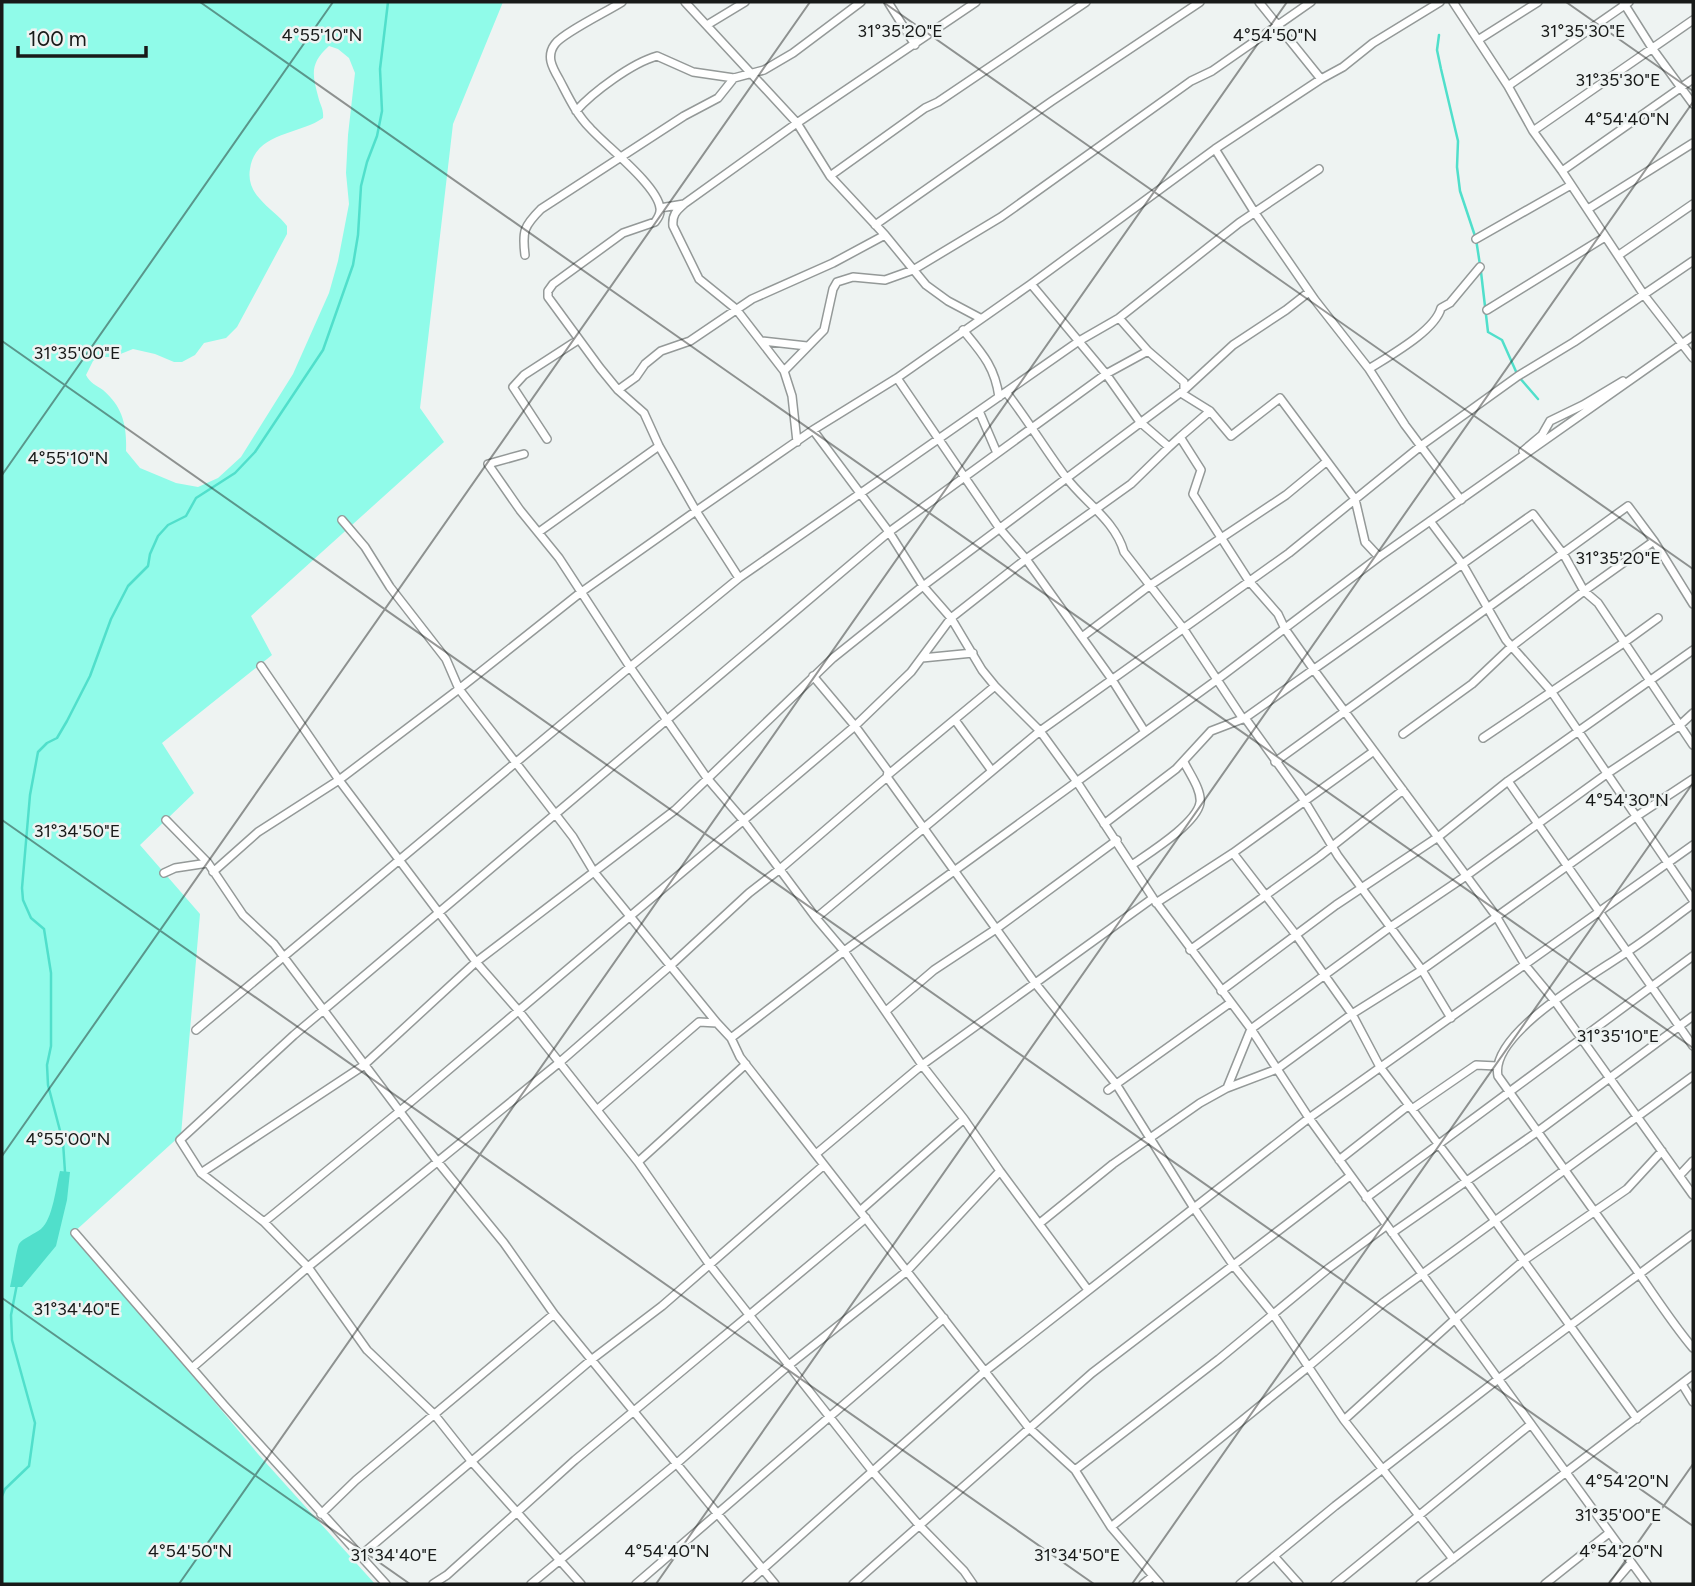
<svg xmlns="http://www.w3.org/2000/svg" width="1695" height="1586" font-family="Figtree,sans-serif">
<rect width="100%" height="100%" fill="#eef3f2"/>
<path fill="#90fbe9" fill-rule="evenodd" d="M2,2H503L453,124L420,408L444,442L251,616L272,655L162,743L194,793L140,845L200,914L181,1135L73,1233L258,1454L375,1584H2ZM329,46L338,49L349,58L355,73L348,135L346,173L349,204L338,261L329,293L293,374L241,457L218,478L198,487L176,483L140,468L126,451C127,426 123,407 103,390C96,385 90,383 86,375L93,361L98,357H113L133,349L155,354L174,362H182L195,355L204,343L226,338L237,327L287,234V226C280,216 268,209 260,199C252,191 248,180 250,169C255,132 299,135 323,118C324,109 320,105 318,96C312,74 310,63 329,46Z"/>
<path fill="#50dfcb" d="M60,1171L70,1172L67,1200L56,1246L22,1287H10C12,1279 17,1247 19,1244C23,1238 35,1234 41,1229C53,1219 56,1186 60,1171Z"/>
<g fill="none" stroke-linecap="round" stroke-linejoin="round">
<path stroke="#50dfcb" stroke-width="2.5" d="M1439,35L1437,50L1441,69L1458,141L1457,167L1460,191L1476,239L1480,265
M1481,272L1488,332L1502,340L1518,376L1538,399
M65,1172L63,1142L48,1085L47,1065L51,1046V973L44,929L31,918L23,900L22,888L30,795L38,752L47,743L57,738L67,721L90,676L111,619L128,586L148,566L150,554L158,536L168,525L186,516L196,498L235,473L255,452L323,350L353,265L358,235L361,186L367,162L377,136L382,111L380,69L388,2
M2,1496L5,1489L29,1466L35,1423L12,1340L11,1315L17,1284"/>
<g stroke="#949998" stroke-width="10">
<path id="street" d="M622,2C608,11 563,33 555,44C546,56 552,67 559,79C568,96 576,114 590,128C606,146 657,185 660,208C661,214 658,218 655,222L623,233L553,284L548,291V297L600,368L618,390L644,413L659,446L696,511L739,578
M685,2L797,123L830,176L885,235L926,285L948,301L980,318
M888,2L915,45
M1259,2L1321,79
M1453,2L1508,86L1533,131L1562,171L1644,295L1693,358
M1623,2L1652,48L1693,104
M707,25L745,2
M1478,40L1538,2
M1508,86L1629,2
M576,111C593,92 632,63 657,56L693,72L734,78L764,70L793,53L861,2
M1533,131L1693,20
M1215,149L1255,213L1315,300L1369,369L1405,425L1461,500L1464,497
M1562,171L1693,79
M830,176L925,108L938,102L1086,2
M660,208L684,204
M1588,209L1693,143
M875,225L1052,101L1200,2
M1476,239L1571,185
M525,255C522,231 524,226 541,209L684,116L718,98L734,78
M1619,255L1693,204
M1031,284L1106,374L1140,422L1169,447L1180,437L1201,470L1193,494L1249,581L1278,614L1285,629L1314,670L1496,916L1525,965L1554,1000L1693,1195
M1309,292L1286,310L1233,345L1181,393L1210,411L1231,436L1280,398L1355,499L1365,542L1379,557
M1487,310L1605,237
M963,330C982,353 995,367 999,397
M762,341L807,346
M1369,369C1389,356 1435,331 1441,308L1450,303L1480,267
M784,371L824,330L833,289L837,282L853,277L885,280L913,270L1001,217L1191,81L1212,71L1311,2
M897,378L1000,529L1026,559L1111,678L1145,732
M618,390L636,377L645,364L661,351L690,341L752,299L833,263L885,235
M1006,392C1027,419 1045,449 1065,476C1084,502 1115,520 1124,552L1183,628L1243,719
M979,411L997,453
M813,430L889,532L923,586L951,618L982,670L995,686L1040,731L1077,782L1153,898L1251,1029L1309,1118L1647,1584
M1180,437L1210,411
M547,439L513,387L524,375L578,340
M797,442L792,396L784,371L736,309L699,279L673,226C672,215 676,211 684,204L797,123L976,2
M1523,451L1542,435L1550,421L1583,405L1623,381
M524,454L488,464L520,510L559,558L630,667L739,578L1079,341L1119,318L1239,223L1319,169
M342,520L365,547L390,587L446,659L459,689L573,837L594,872L717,1023
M1430,521L1463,565L1506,640L1551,691L1693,900
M539,532L659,446
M1082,637L1149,586L1286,495L1326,462
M922,658L973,653
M261,666L339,780L476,962L518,1010L638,1162L709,1264L873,1472L919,1525L964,1571L973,1584
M1245,718L1304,800L1338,856L1422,970L1451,1018
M955,720L992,771
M1403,734L1472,684L1511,647L1584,591L1654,541
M1483,738L1625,642L1658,618
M1275,762L1628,506L1654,541L1693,604
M889,774L995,686
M887,777L1035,983L1116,1084L1192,1205L1233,1265L1273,1314L1344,1420L1453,1559
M1508,781L1693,1046
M166,820L208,863L243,915L274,944L437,1161L504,1243L554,1314L775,1584
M1104,824L1176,769L1211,731L1245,718L1533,514L1564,555L1584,591L1598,603L1693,745
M1233,853L1296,935L1352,1014L1380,1067L1467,1182L1637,1419
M1132,865C1149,853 1196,824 1200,803C1202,790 1189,773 1184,762
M213,872L258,832L339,780L459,689L580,593L696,511L813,430L897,378L1031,284L1215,149L1321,79L1343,67L1373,43L1440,2
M164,873L175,868L208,863
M1156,903L1233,853L1374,751
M1693,904C1671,920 1650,937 1627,952C1597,973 1489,1033 1498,1076C1543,1139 1587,1202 1633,1265C1653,1293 1671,1322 1693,1348
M816,918L1040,731L1289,553L1422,445L1518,376L1574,342L1693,261
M1190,950L1320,856L1403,790
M1221,991L1336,905L1438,837L1508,781L1693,650
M886,1011L934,970L996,929L1117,840
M196,1030L630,667L707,778L743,820L816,918L844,951L922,1065L964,1119L1000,1171L1088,1290
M731,1038L844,951L1218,679L1379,557L1693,336
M1227,1088L1251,1029L1389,928L1466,876L1608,773L1680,725L1693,713
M1108,1090L1230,1003
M598,1109L699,1022L717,1023L731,1038L740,1057L1029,1428L1075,1470L1111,1527L1160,1584
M1412,1109L1476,1065L1497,1066
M816,1154L922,1065L1153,898
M1339,1160L1409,1105
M638,1162L746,1064
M201,1173L363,1066L476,962L675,810L833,658L923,586L1184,390V382L1148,351L1119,318
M1680,1175L1693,1161
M1366,1198L1693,956
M861,1210L964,1119
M264,1222L400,1111L855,726L911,672L951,618L1026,559L1131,484L1169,447
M1040,1223L1113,1164L1200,1103L1227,1088L1277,1069L1352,1014L1422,970L1637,816L1693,779
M75,1233L224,1405L386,1584
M1392,1233L1537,1132L1693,1016
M192,1368L308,1267L560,1062L670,966L749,893L780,869L887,777L888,771L855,726L813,676
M1682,1384L1693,1402
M1344,1420L1454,1320L1523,1261L1627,1189L1662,1151
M1075,1470L1219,1359L1329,1268L1386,1226
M321,1514L356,1480L554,1314
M1111,1527L1308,1367L1384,1302L1693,1076
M360,1556L591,1360L662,1306L824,1165
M1274,1556L1299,1584
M433,1584L447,1575L575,1460L866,1218
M531,1584L676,1464L789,1365L907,1271L1000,1171
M581,1584L472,1462L434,1414L367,1350L308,1267L264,1222L201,1173L180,1140L294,1035L889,532L1106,374L1148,351
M636,1584L944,1318
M746,1584L984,1372L1309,1118L1693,845
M853,1584L1092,1373L1350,1176
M1143,1584L1153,1576
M1240,1584L1335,1506L1497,1380L1693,1234
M1335,1584L1531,1424
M1420,1584L1693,1375
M1545,1584L1609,1533
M1613,1584L1631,1563"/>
</g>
<use href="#street" stroke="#fff" stroke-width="7"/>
</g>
<path fill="none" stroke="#181a19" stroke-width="2" stroke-opacity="0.45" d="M200,2L1693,1048M883,2L1693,569M1566,2L1693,91M2,341L1693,1526M2,475L333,2M2,820L1094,1584M2,1156L810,2M2,1298L410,1584M179,1584L1287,2M656,1584L1693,102M1132,1584L1693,783M1609,1584L1693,1464"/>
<g font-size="18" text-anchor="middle" fill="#181a19" stroke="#eef3f2" stroke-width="5" stroke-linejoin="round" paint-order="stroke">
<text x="900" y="37">31°35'20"E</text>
<text x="1583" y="37">31°35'30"E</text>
<text x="322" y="41">4°55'10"N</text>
<text x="1275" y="41">4°54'50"N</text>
<text x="1618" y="86">31°35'30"E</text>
<text x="1627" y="125">4°54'40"N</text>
<text x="77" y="359">31°35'00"E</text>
<text x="68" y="464">4°55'10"N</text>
<text x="1618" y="564">31°35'20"E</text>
<text x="1627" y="806">4°54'30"N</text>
<text x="77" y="837">31°34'50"E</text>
<text x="1618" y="1042">31°35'10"E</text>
<text x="68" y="1145">4°55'00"N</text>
<text x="77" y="1315">31°34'40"E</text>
<text x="1627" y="1487">4°54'20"N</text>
<text x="1618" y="1521">31°35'00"E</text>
<text x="190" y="1557">4°54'50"N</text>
<text x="667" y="1557">4°54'40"N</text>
<text x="1621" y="1557">4°54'20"N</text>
<text x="394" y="1561">31°34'40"E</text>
<text x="1077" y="1561">31°34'50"E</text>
</g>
<rect width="1695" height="1586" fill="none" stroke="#181a19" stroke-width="7"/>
<path d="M18 46v10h128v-10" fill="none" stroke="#181a19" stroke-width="3.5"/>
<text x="28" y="46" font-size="21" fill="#181a19" stroke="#eef3f2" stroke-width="5" paint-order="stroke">100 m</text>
</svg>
